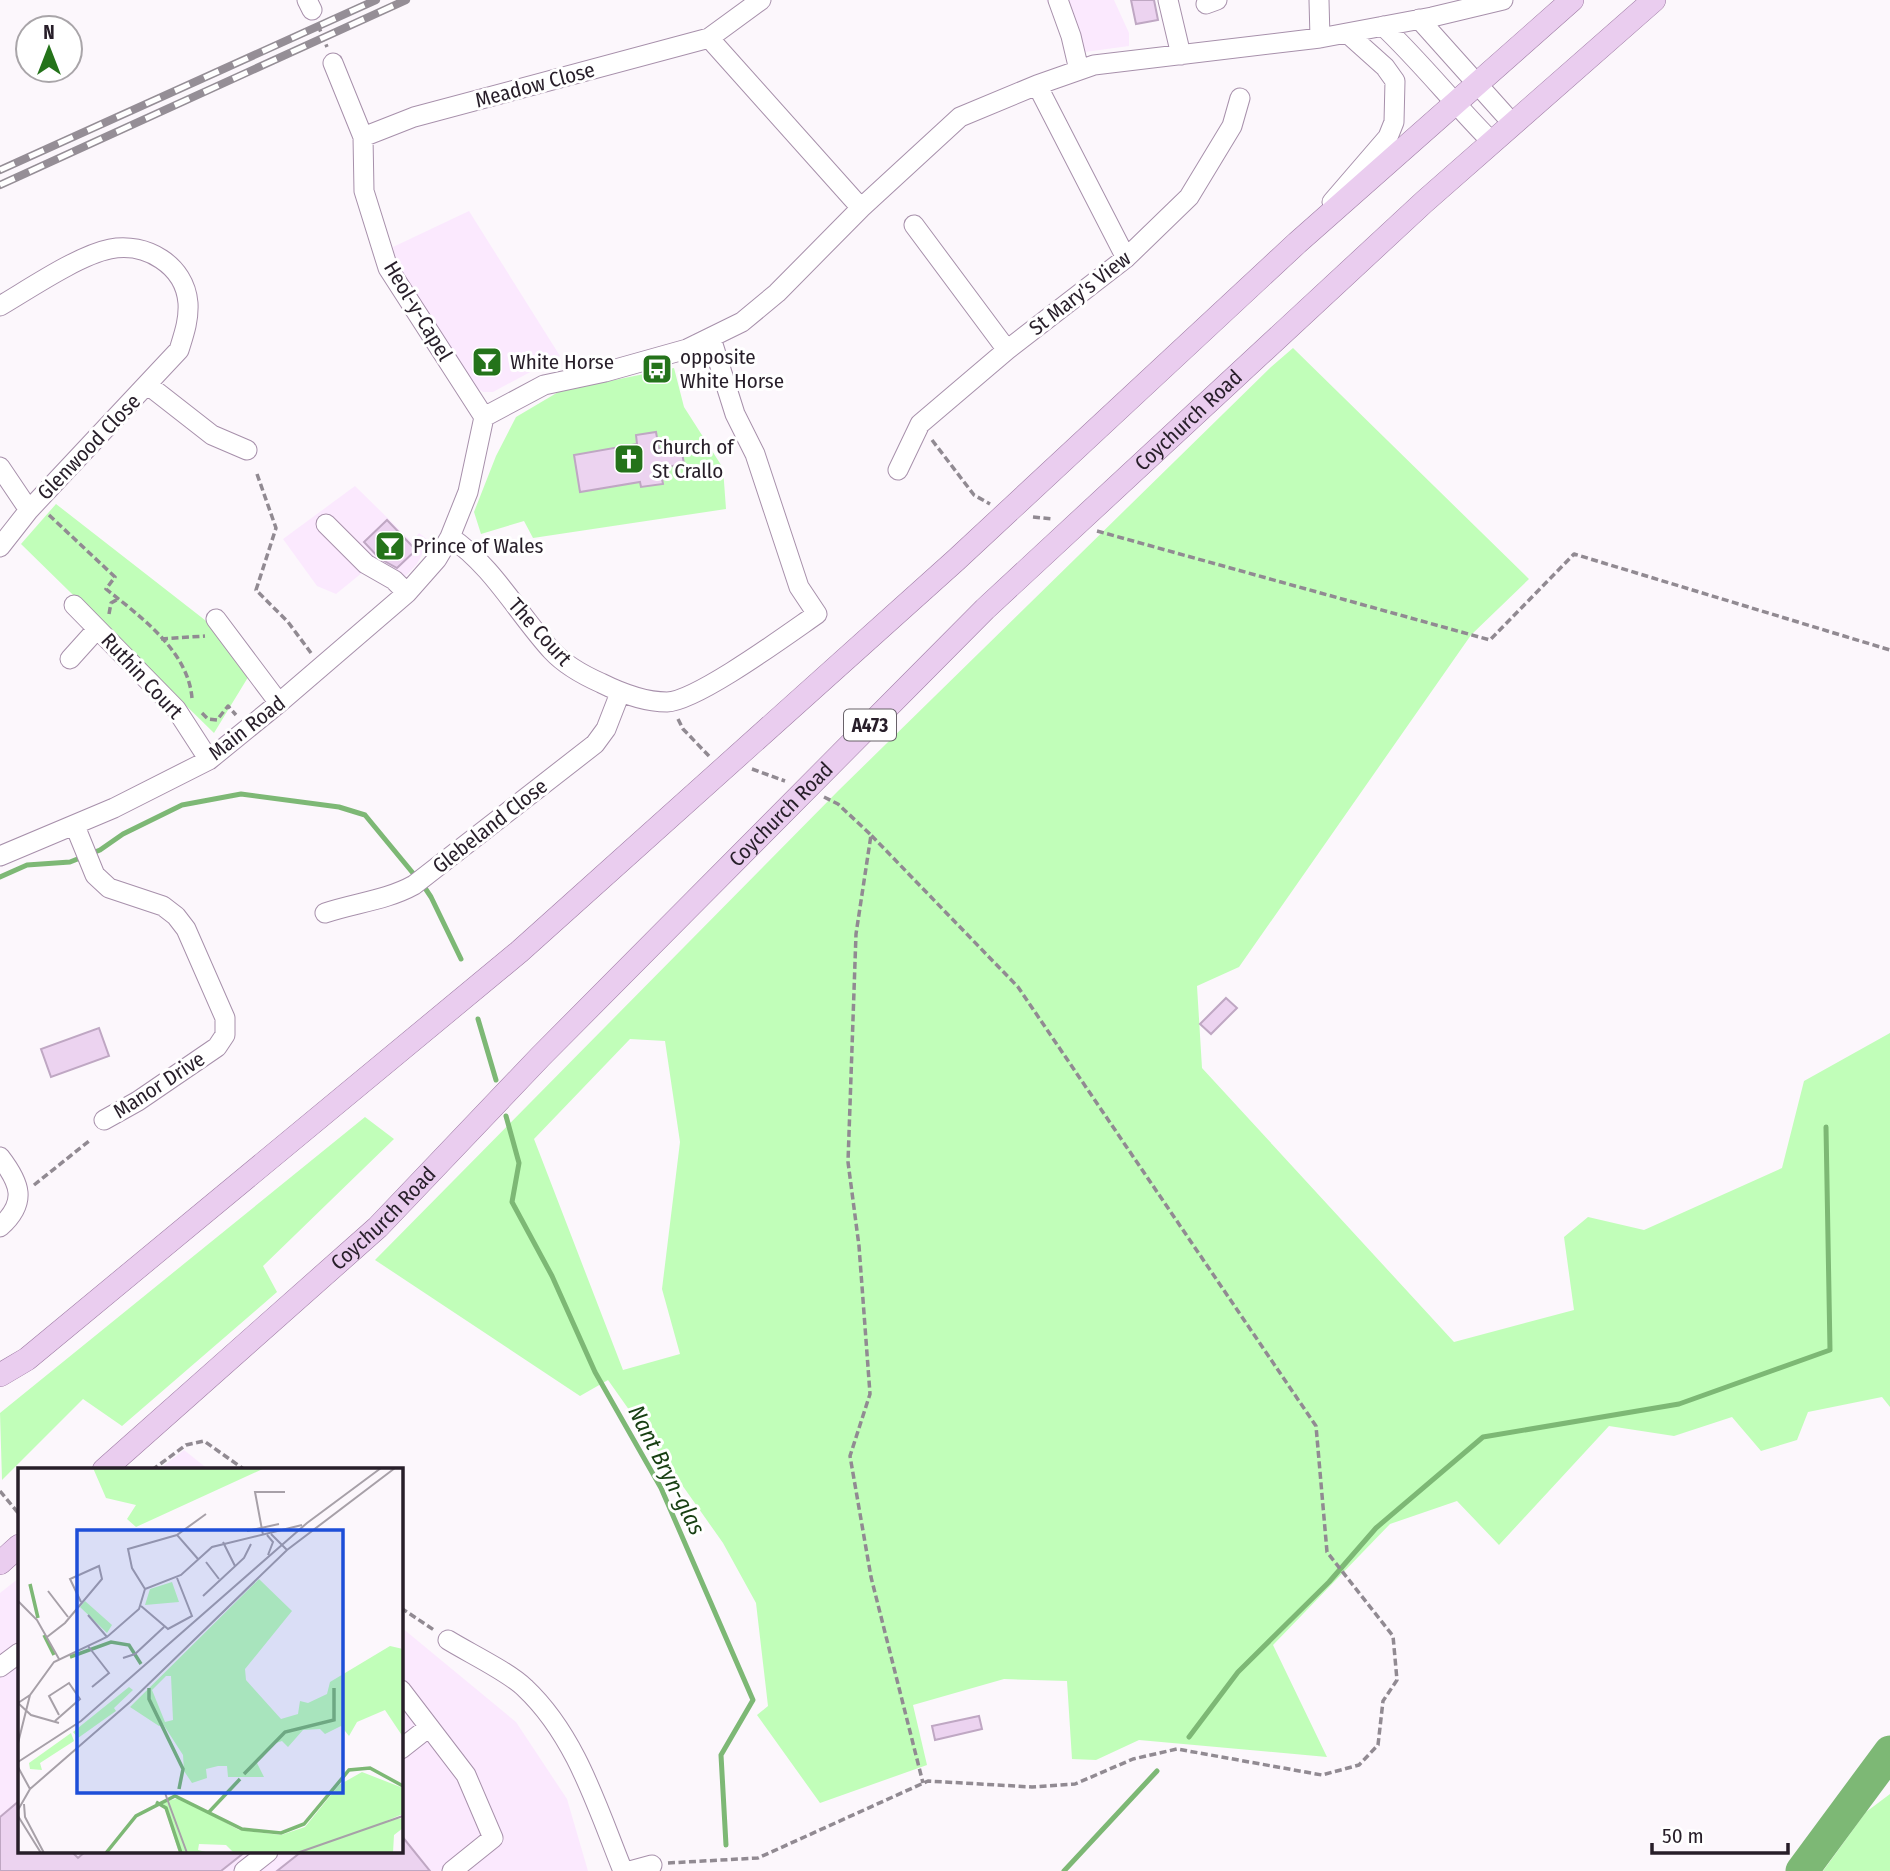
<svg xmlns="http://www.w3.org/2000/svg" width="1890" height="1871" font-family="'Fira Sans Condensed',sans-serif">
<rect width="100%" height="100%" fill="#fcf7fc"/>
<path fill="#fbe9fe" d="M1046,0H1114L1129,33V46L1085,52L1066,34Z
M469,211L560,356L493,392H483L470,383L399,273L393,247Z
M355,486L412,542L419,533L429,541L417,564L392,591L383,579L363,572L336,594L317,586L283,539Z
M184,1450L209,1470H158Z
M19,1578V1852H401V1627L516,1722L567,1799L588,1871H0V1593Z"/>
<path fill="#c1feb9" fill-rule="evenodd" d="M1293,348L1529,579L1471,635L1239,967L1197,986L1202,1068L1454,1342L1574,1310L1564,1237L1588,1217L1644,1230L1782,1168L1804,1081L1890,1033V1407L1882,1397L1808,1412L1797,1440L1761,1451L1732,1417L1674,1436L1609,1426L1499,1545L1457,1501L1390,1524L1273,1645L1327,1757L1139,1740L1096,1760L1072,1759L1067,1681L1004,1679L913,1705L927,1765L820,1803L757,1715L768,1706L756,1603L723,1543L608,1380L580,1396L375,1260L838,791L1271,367ZM630,1039L665,1041L680,1142L662,1289L680,1354L623,1370L534,1139Z
M674,368L684,407L723,468L726,509L533,538L524,521L481,534L474,512L496,456L516,417L560,391ZM656,432L659,449L681,446L684,464L660,468L662,484L641,487L640,482L580,491L574,455L637,444L636,435Z
M56,504L219,631L250,674L214,733L21,544Z
M365,1117L394,1139L263,1266L277,1292L122,1426L83,1399L2,1480L0,1413Z
M1890,1794V1871H1823L1866,1812Z"/>
<g fill="none" stroke-linecap="round" stroke-linejoin="round">
<path stroke="#7db875" stroke-width="5" d="M0,877L27,865L70,862L100,850L123,834L182,805L241,794L339,807L365,815L417,878
M423,885L431,897L461,959
M478,1019L496,1080
M506,1116L519,1163L512,1202L552,1276L595,1372L661,1488L753,1700L721,1755L726,1845
M1189,1737L1238,1672L1329,1582L1376,1528L1483,1437L1679,1404L1830,1350L1826,1127
M1064,1871L1157,1771"/>
<path stroke="#7db875" stroke-width="33" d="M1802,1871L1890,1752"/>
</g>
<path fill="#ecd3f0" stroke="#bfa7c3" stroke-width="2" d="M1131,0H1154L1158,20L1136,24Z
M656,432L659,449L681,446L684,464L660,468L663,484L641,487L640,482L580,492L574,455L637,444L636,435Z
M387,520L416,550L397,568L379,558L364,542Z
M1226,998L1237,1008L1211,1034L1200,1024Z
M99,1028L109,1056L51,1077L41,1049Z
M979,1716L982,1729L935,1740L932,1726Z
M19,1801V1852H72L78,1858L85,1852H245L221,1871H0V1817Z
M401,1835L430,1871H277L301,1852H401Z"/>
<g fill="none" stroke-linecap="round" stroke-linejoin="round">
<g stroke="#a790ab" stroke-width="21">
<path id="minor" d="M307,0L312,10
M761,0L709,38L861,208
M1058,0L1071,36L1079,70
M1168,0L1181,55
M1319,0L1320,38
M1206,4L1217,0
M1419,19L1513,124
M1383,26C1422,63 1454,104 1492,142
M333,63L363,137L364,191L388,268L484,417
M1037,85L1126,258
M363,137L414,117L709,38
M1332,202L1388,137L1394,122L1395,81L1385,67L1347,33
M914,225L1007,350
M0,306C29,289 79,255 110,249C146,242 185,265 188,303C189,320 184,334 179,350L29,510L0,547
M148,385L212,435L247,450
M0,467L29,510
M898,470L920,424L1007,350L1126,258L1189,197L1232,126L1240,98
M326,524L366,564L394,580L407,593
M450,537C493,566 518,614 552,651C566,666 583,675 601,683C621,693 643,702 667,702C697,701 788,634 817,614L799,587L755,454L735,414L711,338
M74,605L176,709L209,760
M216,619L279,703
M70,659L97,629
M75,826L95,875L109,888L163,906L176,916L186,929L225,1018V1035L217,1047L138,1101L104,1120
M0,856L114,808L209,760L279,703L407,593L437,559L450,537L468,492L484,417L544,385L605,372L687,349L742,322L777,293L861,208L960,117L1037,85L1094,65L1320,38L1432,17L1503,0
M325,913C355,903 387,900 414,885L595,744L606,729L620,693
M0,1157C20,1183 28,1202 0,1227
M448,1640C469,1653 509,1672 525,1688C576,1736 597,1807 623,1871
M0,1667L19,1653
M401,1690L466,1775L493,1838L452,1871
M401,1749L429,1727
M244,1871L268,1852
M630,1871L652,1865"/>
</g>
<g stroke="#9d7aa3" stroke-width="24">
<g id="major">
<path d="M0,1375L27,1359L519,952L956,560L1297,243L1572,0"/>
<path id="s1" d="M104,1470L378,1227L540,1057L985,609L1424,202L1654,0"/>
<path d="M0,1563L19,1546"/>
</g>
</g>
<path stroke="#918a92" stroke-width="3.5" stroke-dasharray="7 3.5" stroke-linecap="butt" d="M318,25L327,47
M932,440L974,495L990,504
M257,474L276,528L256,590L288,622L311,653
M49,515L115,577L106,589C141,617 188,651 192,698
M1033,517L1053,519
M1097,531L1490,640L1574,554L1890,650
M109,614L111,603L118,599
M161,639L205,636
M202,713L208,719L217,720L228,706L236,715
M678,719L683,729L709,756
M752,769L785,781
M824,797L838,804L871,835L856,934L848,1162L859,1246L870,1394L850,1456L871,1577L923,1783
M34,1185L89,1141
M152,1470L186,1445L204,1441L245,1470
M0,1491L19,1514
M401,1608L434,1630
M668,1863L758,1858L928,1781L1032,1787L1075,1784L1133,1759L1177,1749L1322,1775L1359,1765L1378,1745L1383,1701L1397,1680L1393,1636L1327,1552L1316,1426L1018,987L871,835"/>
<use href="#minor" stroke="#fff" stroke-width="19"/>
<use href="#major" stroke="#eacdef" stroke-width="23"/>
<g stroke="#958e96" stroke-width="8">
<path id="rail" d="M0,170L376,0
M0,185L406,0"/>
</g>
<use href="#rail" stroke="#fff" stroke-width="5" stroke-dasharray="16" stroke-linecap="butt"/>
</g>
<defs>
<g id="bar-square" transform="scale(1.575)"><rect x="-9" y="-9" width="18" height="18" rx="4" fill="#24731a" stroke="#fff"/><path d="M-6-5H6L.8 .8V4.5H3.5V6h-7V4.5H-.8V.8Z" fill="#fff"/></g>
<g id="bus-square" transform="scale(1.575)"><rect x="-9" y="-9" width="18" height="18" rx="4" fill="#24731a" stroke="#fff"/><path d="M-5-6H5V4H4V6H2V4H-2V6H-4V4H-5ZM-3.5-4V0h7V-4ZM-3.5 1.2v1.5H-2V1.2ZM2 1.2v1.5H3.5V1.2Z" fill="#fff"/></g>
<g id="church-square" transform="scale(1.575)"><rect x="-9" y="-9" width="18" height="18" rx="4" fill="#24731a" stroke="#fff"/><path d="M-1.2-6h2.4v3.5h3.3v2.4h-3.3V6h-2.4V-.1h-3.3v-2.4h3.3Z" fill="#fff"/></g>
</defs>
<g fill-rule="evenodd">
<use href="#bar-square" x="487" y="362"/>
<use href="#bus-square" x="657" y="369"/>
<use href="#church-square" x="629" y="459"/>
<use href="#bar-square" x="390" y="546"/>
</g>
<g text-anchor="middle" stroke-width="6" stroke-linejoin="round" paint-order="stroke">
<rect fill="#fff" stroke="#686269" stroke-width="2" x="844" y="709.5" width="52" height="31" rx="5"/>
<g font-size="19" font-weight="bold" fill="#271e29">
<text x="870" y="732">A473</text>
</g>
<g font-size="21" fill="#271e29" stroke="#fff">
<text transform="translate(535 85) rotate(-15)" y="7">Meadow Close</text>
<text transform="translate(1080 293) rotate(-38)" y="7">St Mary's View</text>
<text transform="translate(418 311) rotate(59)" y="7">Heol-y-Capel</text>
<text dy="7" stroke="none"><textPath href="#s1" startOffset="1510">Coychurch Road</textPath></text>
<text transform="translate(89 447) rotate(-46)" y="7">Glenwood Close</text>
<text transform="translate(540 632) rotate(48)" y="7">The Court</text>
<text transform="translate(142 676) rotate(47)" y="7">Ruthin Court</text>
<text transform="translate(247 728) rotate(-38)" y="7">Main Road</text>
<text dy="7" stroke="none"><textPath href="#s1" startOffset="943">Coychurch Road</textPath></text>
<text transform="translate(490 826) rotate(-38)" y="7">Glebeland Close</text>
<text transform="translate(159 1085) rotate(-33)" y="7">Manor Drive</text>
<text dy="7" stroke="none"><textPath href="#s1" startOffset="376">Coychurch Road</textPath></text>
</g>
<g font-size="21" fill="#271e29" stroke="#fff" text-anchor="start">
<text x="680" y="364">opposite<tspan x="680" dy="24">White Horse</tspan></text>
<text x="510" y="369">White Horse</text>
<text x="652" y="454">Church of<tspan x="652" dy="24">St Crallo</tspan></text>
<text x="413" y="553">Prince of Wales</text>
</g>
<g font-size="23" font-style="italic" fill="#173f12" stroke="#fff">
<text transform="translate(667 1470) rotate(63)" y="8">Nant Bryn-glas</text>
</g>
</g>
<g transform="translate(18 1468)">
<rect width="385" height="385" fill="#fcf7fc"/>
<path d="M75,0H247L118,59L109,51L118,37L88,30ZM241,111L274,143L227,201L228,212L263,251L280,246L282,233L290,235L309,226L312,214L372,178L385,181V269L367,242L339,254L331,268L323,258L307,266L302,261L285,262L270,279L264,273L255,276L238,293L246,309H210L209,298H200L188,301L189,310L174,315L166,303L165,287L145,256L141,258L112,239ZM148,208H153L155,252L147,254L134,222ZM154,114L161,134L127,137L132,121ZM67,133L94,157L89,165L62,139ZM111,219L115,222L96,240L98,243L60,270L55,264ZM53,265L56,273L22,295L24,302L12,301L11,295ZM344,304L385,320V346L368,353L385,350V360L376,367L375,385H216L208,377L181,376L180,382L192,385H161L145,334L162,330L221,362L263,367L287,359L321,317Z" fill="#c1feb9" fill-rule="evenodd"/>
<path fill="none" stroke="#7db875" stroke-width="3.5" d="M12,116L20,150M26,167L36,187M52,189L93,174L111,177L123,196M131,220V231L165,301L161,321M226,306L267,264L316,252V220M138,334L148,340L163,385M191,344L222,311M88,385L118,348L157,328L224,361L263,365L286,356L331,302L352,300L385,318"/>
<path fill="none" stroke="#a7a0a8" stroke-width="2" d="M229,63L261,56M253,66L269,82M245,67L237,24H267M249,67L255,74L250,87M205,74L217,98M180,91L159,67L188,46M188,94L201,111M127,121L114,100L110,81L159,67M30,123L50,149M185,128L226,90L233,76M0,133L19,152L41,191M123,138L150,161L174,148L159,110M70,147L89,169M29,169L47,155L84,111L81,98L52,111L63,134M70,178L91,205L74,219M105,190L117,186L146,159M0,235L12,227L36,194L89,169L121,141L127,121L163,107L194,79L284,57M0,235L13,247L41,255M37,253L62,231L51,215L31,228L41,247M0,275L12,227M0,294L63,253L289,55L363,0M0,299L12,321L0,342M12,321L112,234L269,82L377,0M147,325L169,385M6,336L7,349L26,385M0,348L23,385M279,385L385,348"/>
<path fill="#1d4ed8" fill-opacity="0.15" stroke="#1d4ed8" stroke-width="3.5" d="M59,62H325V325H59Z"/>
<rect width="385" height="385" fill="none" stroke="#271e29" stroke-width="3.5"/>
</g>
<g transform="translate(49 49)"><circle r="33" fill="#ffffff" stroke="#a9a5a9" stroke-width="2"/>
<path d="M0-5L12 26L0 18L-12 26Z" fill="#24731a"/>
<text y="-10" font-size="19" font-weight="bold" text-anchor="middle" fill="#271e29">N</text>
</g>
<path d="M1652 1843v10h136v-10" fill="none" stroke="#271e29" stroke-width="3.5"/>
<text x="1662" y="1843" font-size="21" fill="#271e29" stroke="#ffffff" stroke-width="5" paint-order="stroke">50 m</text>
</svg>
